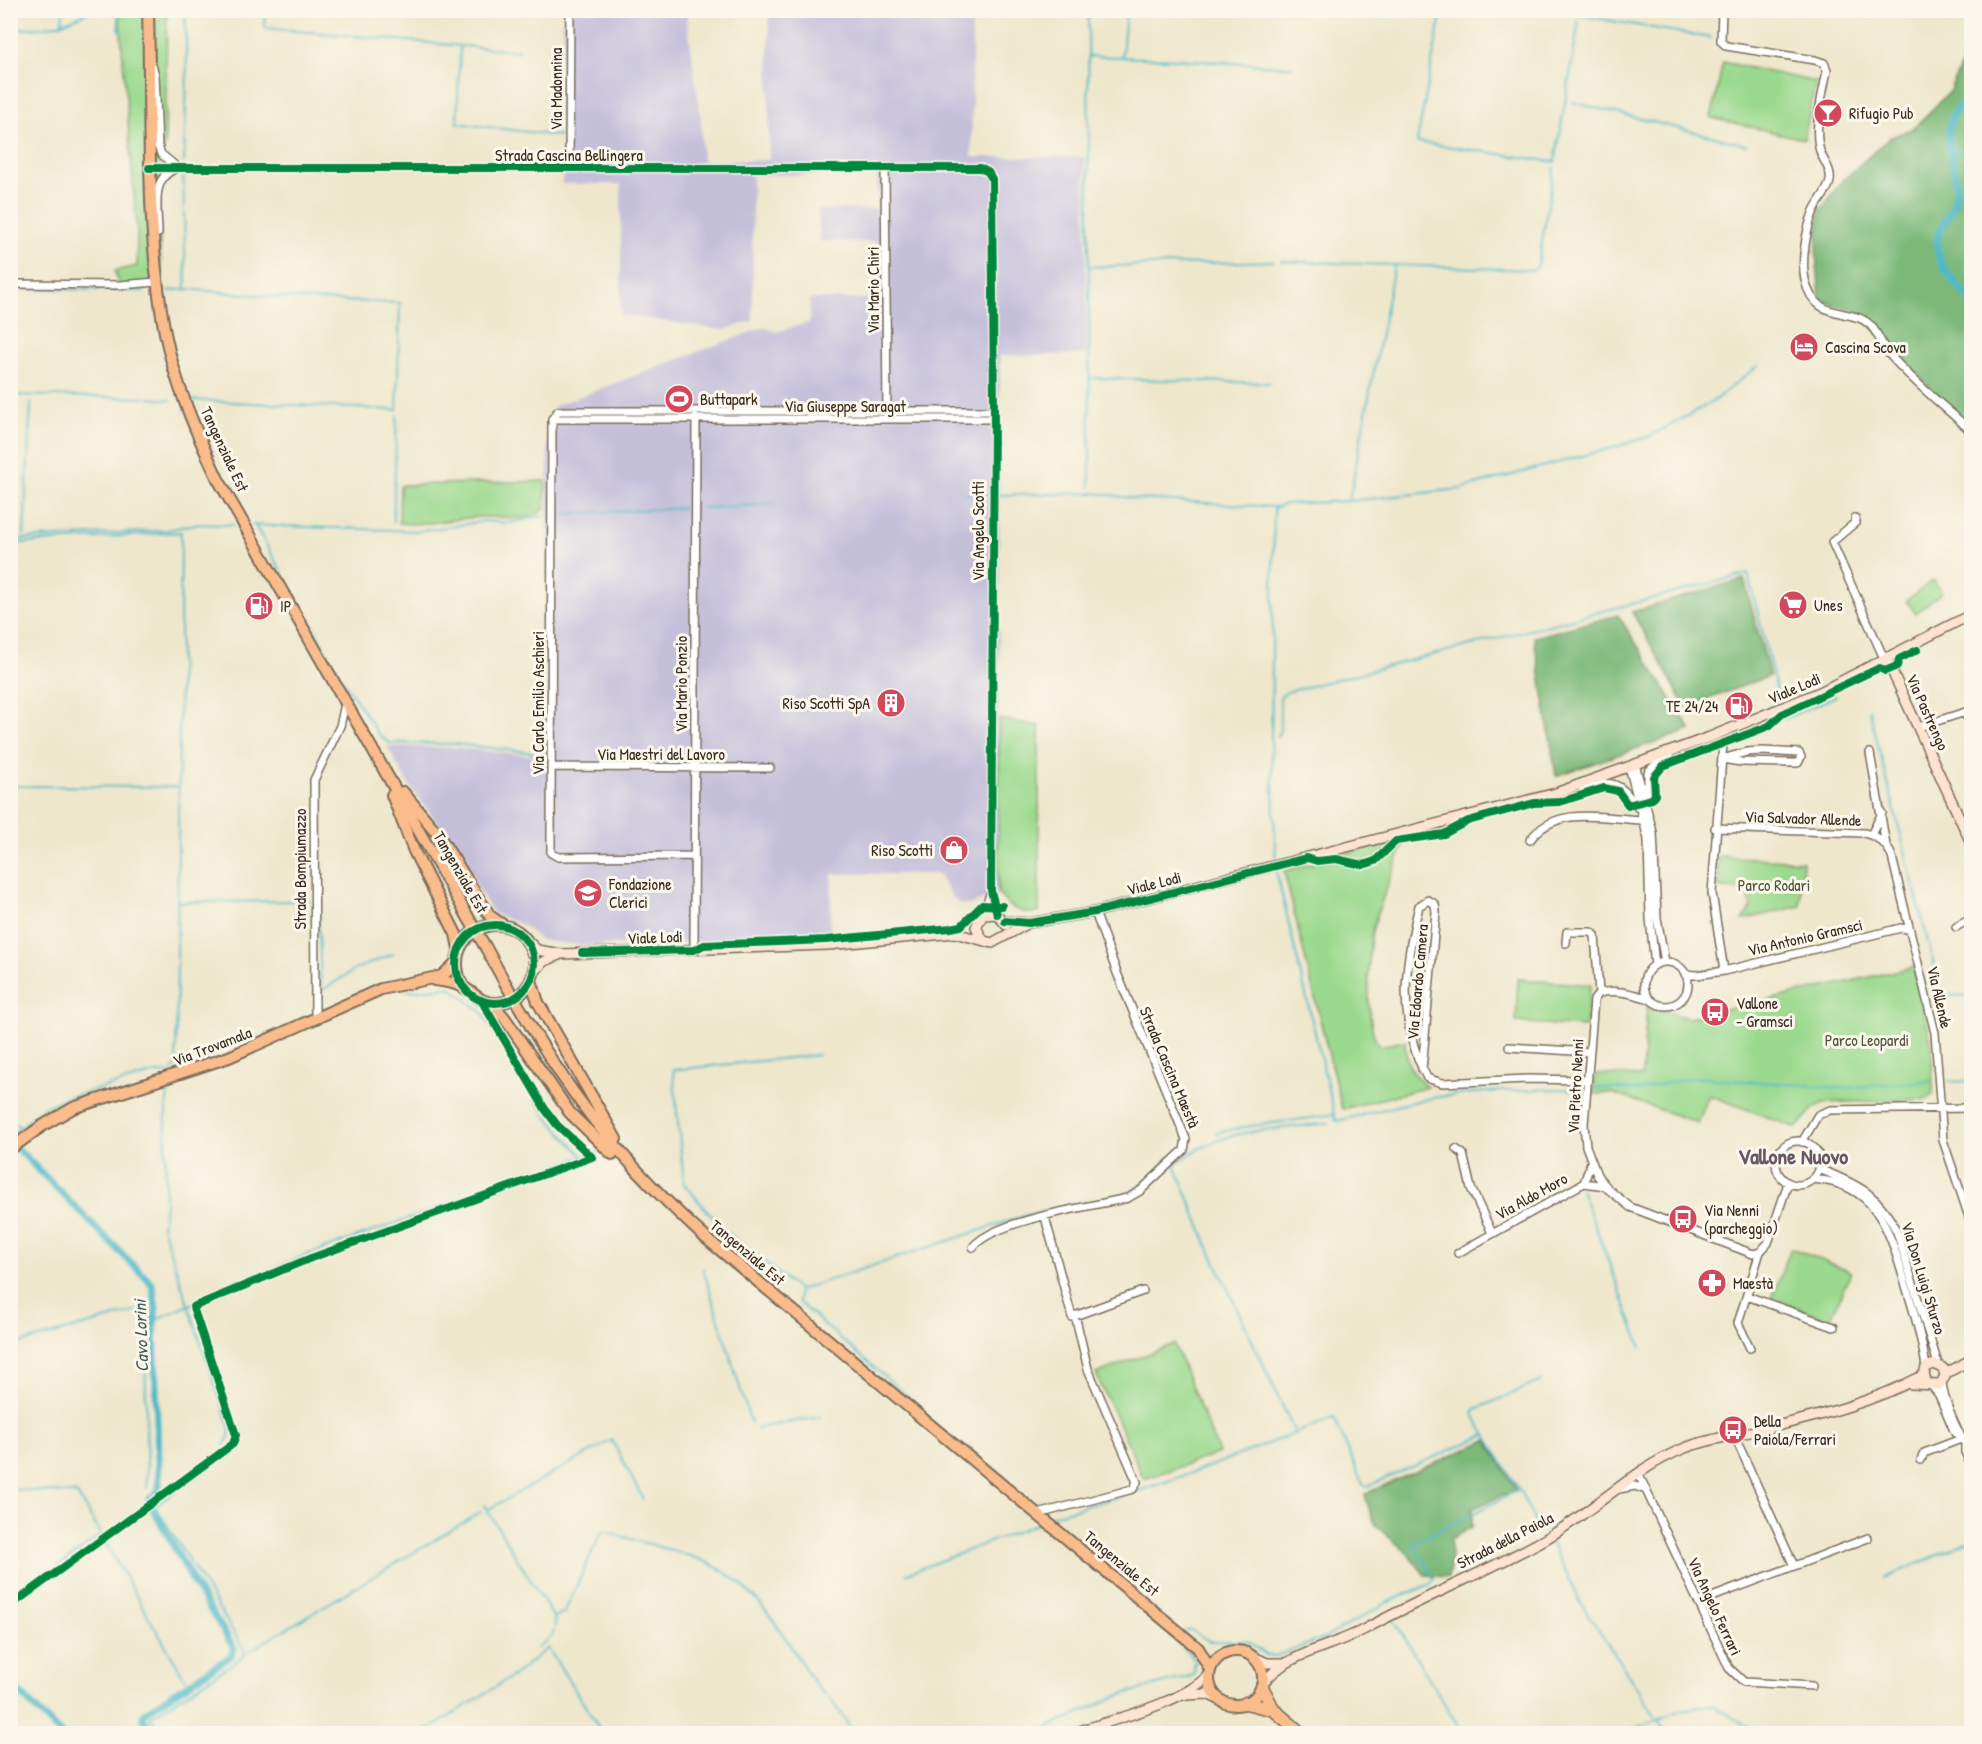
<svg xmlns="http://www.w3.org/2000/svg" width="1982" height="1744" font-family="'Patrick Hand',sans-serif">
<rect width="100%" height="100%" fill="#fbf7ec"/>
<filter id="ink" filterUnits="userSpaceOnUse"><feTurbulence type="fractalNoise" baseFrequency=".0167" numOctaves="2"/><feDisplacementMap in="SourceGraphic" scale="12" xChannelSelector="R" yChannelSelector="G"/><feConvolveMatrix kernelMatrix="1 2 1 2 8 2 1 2 1" color-interpolation-filters="sRGB"/></filter>
<filter id="wash" filterUnits="userSpaceOnUse"><feTurbulence type="fractalNoise" baseFrequency=".008" numOctaves="4" result="noise"/><feDisplacementMap in="SourceGraphic" scale="24" xChannelSelector="R" yChannelSelector="G"/><feGaussianBlur stdDeviation="1.35" result="paint"/><feColorMatrix in="noise" values="0 0 0 0 0 0 0 0 0 0 0 0 0 0 0 0 0 1.4 0 .05"/><feComposite in="paint" operator="in"/></filter>
<g filter="url(#wash)">
<rect width="100%" height="100%" fill="#efe7cc"/>
<path fill="#c5c0da" d="M563,11H686L701,121L702,161L769,160V11H972V157H1085L1087,354L1000,356L998,893L973,904L962,905L953,898L938,874H832L830,937L582,946L540,940L524,926L493,913L442,829L409,785L387,746L458,748L547,757L548,418L557,405L764,327L776,332L810,322L809,299H880L879,242L820,241L818,210L877,209V175H752L753,321L724,330L621,315V184H562Z"/>
<path fill="#9bd98e" stroke="#6b8256" stroke-width="1.5" d="M119,11H167L165,144L159,169L161,284L119,286L115,271L137,266V232Z
M1723,62L1816,82L1804,139L1711,118Z
M546,481L545,508C531,524 497,515 478,517C451,519 426,526 399,523L400,487L403,485Z
M1933,580L1942,592L1916,613L1906,601Z
M999,719L1039,726V912C1021,915 1008,908 998,893Z
M1385,843L1403,845C1393,873 1381,900 1373,928C1367,948 1365,1034 1380,1046L1405,1041C1406,1065 1410,1072 1428,1087L1342,1109L1284,871Z
M1718,856L1803,861L1800,906L1743,920L1751,908L1748,891L1718,887Z
M1914,967L1932,1046L1933,1095L1927,1099L1823,1103L1814,1108L1796,1128L1709,1095L1698,1123L1612,1093L1593,1094L1596,1074L1642,1076L1647,1006L1688,1018Z
M1518,979L1591,985L1585,1027L1516,1022Z
M1791,1248L1851,1272L1830,1320L1772,1298Z
M1174,1344L1219,1453L1144,1479L1096,1374Z"/>
<path fill="#7cb979" stroke="#5c724c" stroke-width="1.5" d="M1954,11H1971V24L1958,17Z
M1971,42V428L1903,361L1858,311L1837,307L1820,298L1816,252L1820,211L1841,182L1889,138L1914,128L1949,92Z
M1744,579L1770,676L1686,707L1632,612Z
M1618,615L1691,730L1556,776L1534,637Z
M1487,1440L1516,1489L1472,1509V1527L1450,1539L1452,1557L1448,1577L1425,1575C1418,1567 1412,1557 1404,1550C1378,1526 1374,1532 1365,1494Z"/>
<g fill="none" stroke-linecap="round" stroke-linejoin="round">
<path stroke="#4ebac9" stroke-width="2" d="M117,10L119,29L122,32
M264,10L265,28L518,51
M1088,10L1090,487
M1442,10L1417,142L1555,162L1579,21
M1575,10L1578,15L1711,38
M62,24L63,10
M15,31L14,28C43,31 67,23 92,10
M460,46L457,123L559,136
M1088,56L1175,59L1292,67
M1122,57L1126,10
M1572,102L1747,145
M1952,150L1972,151
M184,162L187,72L185,10
M183,171L186,289
M10,191L15,35
M1281,261L1534,270L1538,266L1554,168
M1089,267L1274,261
M10,288L145,291
M168,291L186,289L311,300L400,303L397,410L191,400
M1090,378L1271,383
M10,395L145,398
M149,398L171,400
M965,494H987
M998,495L1095,493L1137,499L1278,507L1284,504L1349,501L1460,489L1612,448L1648,437L1676,422L1712,402L1758,366
M1349,501L1394,266
M1274,507L1271,742L1276,861
M702,508L774,504
M563,514L682,508
M393,523L397,416
M251,525L419,531L486,521L508,523L544,516
M255,525L341,677L379,735L389,743L455,744L545,754
M24,535L31,403
M10,540L167,530L196,524L234,525
M10,544L181,532L176,1065L172,1071
M1869,709L1928,942
M1784,719L1836,696
M1277,737L1280,731V697L1287,692L1748,574L1780,704
M10,786L178,787
M1276,870L1336,1121C1370,1114 1404,1102 1439,1097C1485,1090 1531,1090 1578,1089
M318,901L321,991L356,969L393,954
M178,902L310,901
M1929,945L1941,995L1972,996
M406,991L450,987L482,1012L547,1117L584,1157
M818,1055L673,1070L684,1184L724,1230L799,1290L1030,1214L1128,1193L1144,1183
M170,1082L166,1108L165,1205L162,1227L230,1429L229,1437L224,1445
M1949,1082L1972,1081
M1596,1088L1638,1090L1693,1077L1842,1088L1931,1081
M10,1125L15,1124L21,1127
M1216,1133C1255,1123 1295,1122 1334,1114
M10,1136L44,1107L69,1097L156,1073H168
M594,1153L603,1150
M1155,1173L1169,1157L1171,1159
M1581,1189L1641,1347
M703,1269L751,1423
M799,1290L798,1302L914,1402
M149,1309V1319H153
M157,1319L304,1256L588,1155
M145,1328L147,1488
M10,1346L141,1310
M1541,1381L1474,1410L1473,1414L1521,1493L1537,1527L1545,1532
M756,1428L820,1417
M1295,1433L1208,1246L1175,1165C1222,1126 1271,1131 1329,1123
M10,1489L77,1494L101,1535L10,1602
M484,1505L554,1618L556,1627
M489,1509L612,1440L643,1499
M1050,1516L1139,1491L1200,1470L1334,1418L1363,1485L1368,1486L1485,1435
M609,1532C639,1543 677,1550 706,1562C760,1586 787,1642 818,1689L825,1694
M103,1539L185,1679
M1550,1540L1582,1605L1656,1717
M906,1574L1039,1523
M1885,1578L1972,1540
M554,1618L564,1613L601,1533L606,1531
M1393,1619L1463,1734
M1186,1630L1189,1629L1209,1641H1248L1266,1655L1276,1656L1325,1638L1386,1603L1430,1584L1434,1579L1413,1544L1519,1490
M537,1648L551,1637L554,1631
M251,1650L481,1512
M829,1697L855,1734
M1658,1720L1667,1734
M1039,1731L1120,1695L1194,1675L1195,1660L1179,1642
M161,1734L150,1717L241,1658L246,1652L155,1506L227,1453L226,1450
M422,1734L517,1673L548,1648L603,1734
M1620,1734L1681,1710L1712,1705L1762,1734"/>
<path stroke="#4ebac9" stroke-width="7" d="M1972,97C1960,105 1952,111 1950,125C1945,148 1958,169 1956,193C1955,215 1932,229 1938,253C1942,272 1960,287 1972,302
M10,1136L13,1141
M18,1149L152,1284L156,1307L154,1325L159,1488L156,1494L149,1499L150,1502
M152,1507L196,1587L234,1648L231,1656L144,1713L143,1718L153,1734
M10,1683L61,1734"/>
</g>
</g>
<g filter="url(#ink)">
<g fill="none" stroke-linecap="round" stroke-linejoin="round">
<g stroke="#7a6c5b" stroke-width="10">
<path id="street" d="M1722,10L1721,41L1726,46L1815,60L1824,63L1827,70C1823,94 1814,123 1819,147C1821,160 1832,167 1830,181C1828,192 1817,202 1813,213C1806,231 1801,261 1805,280C1815,325 1854,305 1872,327C1879,335 1881,345 1889,354C1913,382 1944,406 1972,432
M152,65L155,75L158,146L161,154L178,168
M149,168H980L988,172L992,179L994,411L991,891L997,914
M569,168L570,10
M885,168L887,414
M158,233C158,211 150,178 175,169
M10,284L120,285L157,282
M552,419H993
M1855,518L1856,522L1832,542L1882,654L1886,658
M1965,712L1972,727
M1918,727L1972,710
M1723,743L1712,893L1724,971
M1761,751L1799,753L1801,757L1798,763H1793L1741,762L1722,759L1747,752Z
M1870,753L1886,845
M1635,764L1653,832L1657,918L1665,962
M1629,766L1648,839L1650,919L1655,965
M551,767L770,768
M1582,788C1612,779 1620,782 1637,807
M1648,797V772L1659,761L1669,756
M1715,828L1864,833C1878,836 1887,843 1892,857L1935,1033L1943,1140L1972,1226
M1871,835L1882,813
M1530,840C1556,805 1604,818 1642,820
M694,856L558,857L551,853L552,419L558,411H994
M983,915L991,891
M1956,927L1972,918
M1566,943L1567,932H1591L1595,935L1599,993
M694,950L696,418
M1644 984a22 22 0 1 1 44 0a22 22 0 1 1-44 0Z
M1685,974L1696,975L1724,971L1901,928L1908,929
M1650,999C1633,994 1617,989 1599,993L1594,1000L1584,1124L1586,1146L1597,1175L1608,1189L1630,1207L1753,1254L1760,1252
M315,1018L314,780L340,726L345,704
M1509,1047L1589,1052
M1422,1070L1436,912L1435,904L1428,900L1419,906C1404,966 1397,1021 1427,1078L1442,1083L1527,1079L1587,1080
M1776 1163a22 22 0 1 1 44 0a22 22 0 1 1-44 0Z
M1802,1142L1818,1115L1830,1110L1972,1108
M1456,1149L1463,1154L1471,1188L1492,1233
M1820,1164L1824,1171C1861,1186 1879,1195 1897,1232L1938,1364
M1813,1179C1878,1184 1889,1230 1905,1283C1914,1311 1922,1339 1926,1367
M1584,1183L1591,1162
M1045,1217L1072,1317L1143,1291
M973,1247C994,1220 1092,1206 1128,1198L1140,1191L1184,1150L1186,1139L1117,973L1095,912
M1458,1253L1584,1183L1606,1186
M1747,1296L1834,1327
M1750,1348L1738,1323L1760,1252L1768,1243L1788,1183
M1942,1383C1944,1403 1959,1438 1972,1453
M1931,1385L1939,1395L1955,1433L1959,1435
M1734,1435L1794,1566
M1965,1446V1452L1972,1467
M1921,1460L1924,1453L1961,1439
M1639,1475L1729,1668L1744,1682L1812,1686
M1619,1489L1635,1486L1646,1490
M1038,1514L1133,1489L1137,1482L1088,1369L1075,1315
M1699,1602L1868,1538"/>
</g>
<g stroke="#7a6c5b" stroke-width="12">
<path id="secondary" d="M1886,658L1972,845
M1005,921L1029,923L1095,912L1556,793L1710,737L1820,692L1972,614
M983,940L976,927L983,915L997,914L1006,925
M530,943L537,950L561,954L828,945L955,933L992,943L1027,924
M533,974L543,962L559,955
M1945,1374L1972,1359
M1911,1384L1939,1385L1945,1377L1943,1368L1934,1364L1926,1367L1924,1375L1927,1383
M1254,1657L1267,1663H1284
M1263,1684C1283,1654 1332,1647 1365,1629C1422,1598 1483,1573 1540,1542C1589,1516 1633,1468 1685,1448C1710,1438 1738,1435 1764,1429C1819,1416 1874,1402 1924,1375
M1186,1695L1207,1694L1218,1699
M1070,1734C1105,1722 1187,1702 1208,1675"/>
</g>
<g stroke="#7a6c5b" stroke-width="14">
<path id="primary" d="M148,10C151,118 145,227 165,333C175,384 196,432 218,479L472,924
M403,792L437,833L490,916L503,925
M392,795L414,851L456,934L459,949
M486,948L504,981
M434,980C443,981 452,982 461,986C474,992 480,1004 497,1003C511,1002 524,994 530,982C535,972 536,961 532,951C513,900 435,930 463,987
M531,980L538,1002L616,1139
M490,1003L504,1017L570,1113L612,1154
M523,1013C575,1104 629,1169 707,1239L1198,1648L1210,1669
M10,1149L42,1126L73,1108L229,1057L381,989L442,976L456,963
M1209 1678a27 27 0 1 1 54 0a27 27 0 1 1-54 0Z"/>
</g>
<g stroke="#7a6c5b" stroke-width="15">
<path id="highway" d="M1262,1687L1274,1710
M1246,1703L1274,1710L1302,1734"/>
</g>
<use href="#street" stroke="#fff" stroke-width="7"/>
<use href="#secondary" stroke="#fde4d1" stroke-width="9"/>
<use href="#primary" stroke="#fabc8b" stroke-width="10"/>
<use href="#highway" stroke="#fabc8b" stroke-width="12"/>
<g stroke="#7a6c5b" stroke-width="14" stroke-linecap="butt">
<path id="primary-bridge" d="M472,924L486,948
M504,981L523,1013"/>
</g>
<use href="#primary-bridge" stroke="#fabc8b" stroke-width="10"/>
<g stroke="#fbf7ec" stroke-width="11">
<path id="cycleway" d="M149,168H980L988,172L992,179L994,411L991,891L997,914
M1005,921L1029,923L1095,912L1307,858L1317,861L1336,859L1363,865L1375,861L1396,841L1444,834L1468,821L1534,803L1560,802L1604,788L1618,791L1628,805L1652,799L1655,795L1654,777L1663,766L1769,726L1782,714L1877,669L1880,668L1885,671L1897,666L1899,659L1917,650
M456 964a39 39 0 1 1 78 0a39 39 0 1 1-78 0Z
M582,953L694,950L704,945L826,940L951,928L961,926L982,905L1002,906
M10,1606L233,1444L236,1435L193,1307L311,1258L592,1157L557,1125L545,1109L481,1000"/>
</g>
<use href="#cycleway" stroke="#00873e" stroke-width="8"/>
</g>
</g>
<defs>
<g id="bar-disc" transform="scale(1.5)"><circle r="9.5" fill="#d1495b" stroke="#fbf7ec"/><path d="M-6-5H6L.8 .8V4.5H3.5V6h-7V4.5H-.8V.8Z" fill="#fff"/></g>
<g id="hotel-disc" transform="scale(1.5)"><circle r="9.5" fill="#d1495b" stroke="#fbf7ec"/><path d="M-6-4.5h1.5V1H6V5H4.5V3h-9V5H-6ZM-4 0a1.8 1.8 0 1 1 3.6 0ZM.5 0V-2.5h3Q6-2.5 6 0Z" fill="#fff"/></g>
<g id="stadium-disc" transform="scale(1.5)"><circle r="9.5" fill="#d1495b" stroke="#fbf7ec"/><path d="M0-5a6.5 5 0 1 0 0 10a6.5 5 0 1 0 0-10ZM-3.5-1.8h7v3.6h-7Z" fill="#fff"/></g>
<g id="supermarket-disc" transform="scale(1.5)"><circle r="9.5" fill="#d1495b" stroke="#fbf7ec"/><path d="M-6-5.5h2.5l.6 2H6L4.5 2H-2.5L-4.4-4H-6ZM-1.5 3.2a1.3 1.3 0 1 0 .1 0ZM3 3.2a1.3 1.3 0 1 0 .1 0Z" fill="#fff"/></g>
<g id="fuel-disc" transform="scale(1.5)"><circle r="9.5" fill="#d1495b" stroke="#fbf7ec"/><path d="M-5.5-6h7V0h2V4h1.3V-2.5L3-4.5l.8-.8L6-3V5H2.5V1h-1V6h-7ZM-4.2-4.7v3.2H.2V-4.7Z" fill="#fff"/></g>
<g id="building-disc" transform="scale(1.5)"><circle r="9.5" fill="#d1495b" stroke="#fbf7ec"/><path d="M-4-6H4V6H1V3H-1V6H-4ZM-2.5-4.3h1.7v1.8h-1.7ZM.8-4.3h1.7v1.8H.8ZM-2.5-1h1.7V.8h-1.7ZM.8-1h1.7V.8H.8Z" fill="#fff"/></g>
<g id="shop-disc" transform="scale(1.5)"><circle r="9.5" fill="#d1495b" stroke="#fbf7ec"/><path d="M-5-2.5h2.3a2.7 3.5 0 0 1 5.4 0H5L5.5 6h-11ZM-1.5-2.5h3a1.5 2.3 0 0 0-3 0Z" fill="#fff"/></g>
<g id="school-disc" transform="scale(1.5)"><circle r="9.5" fill="#d1495b" stroke="#fbf7ec"/><path d="M0-5L7-2L0 1L-7-2ZM-4 1L0 2.5L4 1V4Q0 6-4 4Z" fill="#fff"/></g>
<g id="bus-disc" transform="scale(1.5)"><circle r="9.5" fill="#d1495b" stroke="#fbf7ec"/><path d="M-5-6H5V4H4V6H2V4H-2V6H-4V4H-5ZM-3.5-4V0h7V-4ZM-3.5 1.2v1.5H-2V1.2ZM2 1.2v1.5H3.5V1.2Z" fill="#fff"/></g>
<g id="pharmacy-disc" transform="scale(1.5)"><circle r="9.5" fill="#d1495b" stroke="#fbf7ec"/><path d="M-2-6h4v4h4v4h-4v4h-4v-4h-4v-4h4Z" fill="#fff"/></g>
</defs>
<g fill-rule="evenodd">
<use href="#bar-disc" x="1828" y="113"/>
<use href="#hotel-disc" x="1804" y="347"/>
<use href="#stadium-disc" x="679" y="399"/>
<use href="#supermarket-disc" x="1793" y="605"/>
<use href="#fuel-disc" x="259" y="606"/>
<use href="#building-disc" x="891" y="703"/>
<use href="#fuel-disc" x="1739" y="706"/>
<use href="#shop-disc" x="954" y="850"/>
<use href="#school-disc" x="588" y="893"/>
<use href="#bus-disc" x="1715" y="1012"/>
<use href="#bus-disc" x="1683" y="1219"/>
<use href="#pharmacy-disc" x="1712" y="1283"/>
<use href="#bus-disc" x="1733" y="1430"/>
</g>
<g text-anchor="middle" stroke-width="6" stroke-linejoin="round" paint-order="stroke">
<g font-size="16" fill="#3b2a1e" stroke="#fbf7ec">
<text transform="translate(556 89) rotate(-90)" y="6">Via Madonnina</text>
<text x="569" y="161">Strada Cascina Bellingera</text>
<text transform="translate(873 290) rotate(-90)" y="6">Via Mario Chiri</text>
<text x="845" y="412">Via Giuseppe Saragat</text>
<text transform="translate(225 449) rotate(65)" y="6">Tangenziale Est</text>
<text transform="translate(978 531) rotate(-90)" y="6">Via Angelo Scotti</text>
<text transform="translate(681 684) rotate(-90)" y="6">Via Mario Ponzio</text>
<text transform="translate(1794 688) rotate(-23)" y="6">Viale Lodi</text>
<text transform="translate(538 703) rotate(-90)" y="6">Via Carlo Emilio Aschieri</text>
<text transform="translate(1928 712) rotate(66)" y="6">Via Pastrengo</text>
<text x="661" y="760">Via Maestri del Lavoro</text>
<text transform="translate(1803 818) rotate(2)" y="6">Via Salvador Allende</text>
<text transform="translate(300 869) rotate(-90)" y="6">Strada Bompiumazzo</text>
<text transform="translate(461 872) rotate(60)" y="6">Tangenziale Est</text>
<text transform="translate(1154 883) rotate(-14)" y="6">Viale Lodi</text>
<text transform="translate(655 937) rotate(-2)" y="6">Viale Lodi</text>
<text transform="translate(1805 937) rotate(-13)" y="6">Via Antonio Gramsci</text>
<text transform="translate(1417 982) rotate(-85)" y="6">Via Edoardo Camera</text>
<text transform="translate(1940 997) rotate(77)" y="6">Via Allende</text>
<text transform="translate(212 1046) rotate(-21)" y="6">Via Trovamala</text>
<text transform="translate(1170 1067) rotate(67)" y="6">Strada Cascina Maestà</text>
<text transform="translate(1575 1086) rotate(-87)" y="6">Via Pietro Nenni</text>
<text transform="translate(1531 1196) rotate(-29)" y="6">Via Aldo Moro</text>
<text transform="translate(748 1252) rotate(40)" y="6">Tangenziale Est</text>
<text transform="translate(1924 1278) rotate(73)" y="6">Via Don Luigi Sturzo</text>
<text transform="translate(1505 1540) rotate(-27)" y="6">Strada della Paiola</text>
<text transform="translate(1122 1563) rotate(40)" y="6">Tangenziale Est</text>
<text transform="translate(1715 1606) rotate(65)" y="6">Via Angelo Ferrari</text>
</g>
<g font-size="16" fill="#3b2a1e" stroke="#fbf7ec" text-anchor="start">
<text x="1849" y="119">Rifugio Pub</text>
<text x="1825" y="353">Cascina Scova</text>
<text x="700" y="405">Buttapark</text>
<text x="1814" y="611">Unes</text>
<text x="280" y="612">IP</text>
<text x="870" y="709" text-anchor="end">Riso Scotti SpA</text>
<text x="1718" y="712" text-anchor="end">TE 24/24</text>
<text x="933" y="856" text-anchor="end">Riso Scotti</text>
<text x="609" y="890">Fondazione<tspan x="609" dy="18">Clerici</tspan></text>
<text x="1736" y="1009">Vallone<tspan x="1736" dy="18">- Gramsci</tspan></text>
<text x="1704" y="1216">Via Nenni<tspan x="1704" dy="18">(parcheggio)</tspan></text>
<text x="1733" y="1289">Maestà</text>
<text x="1754" y="1427">Della<tspan x="1754" dy="18">Paiola/Ferrari</tspan></text>
</g>
<g font-size="16" fill="#53563a" stroke="#fbf7ec">
<text x="1774" y="891">Parco Rodari</text>
<text x="1867" y="1046">Parco Leopardi</text>
</g>
<g font-size="18" font-style="italic" fill="#425c5a" stroke="#fbf7ec">
<text transform="translate(141 1336) rotate(-92)" y="6">Cavo Lorini</text>
</g>
<g font-size="22" font-weight="bold" fill="#675664" stroke="#fbf7ec">
<text x="1793" y="1164">Vallone Nuovo</text>
</g>
</g>
<rect width="1982" height="1744" fill="none" stroke="#fbf7ec" stroke-width="36"/>
</svg>
